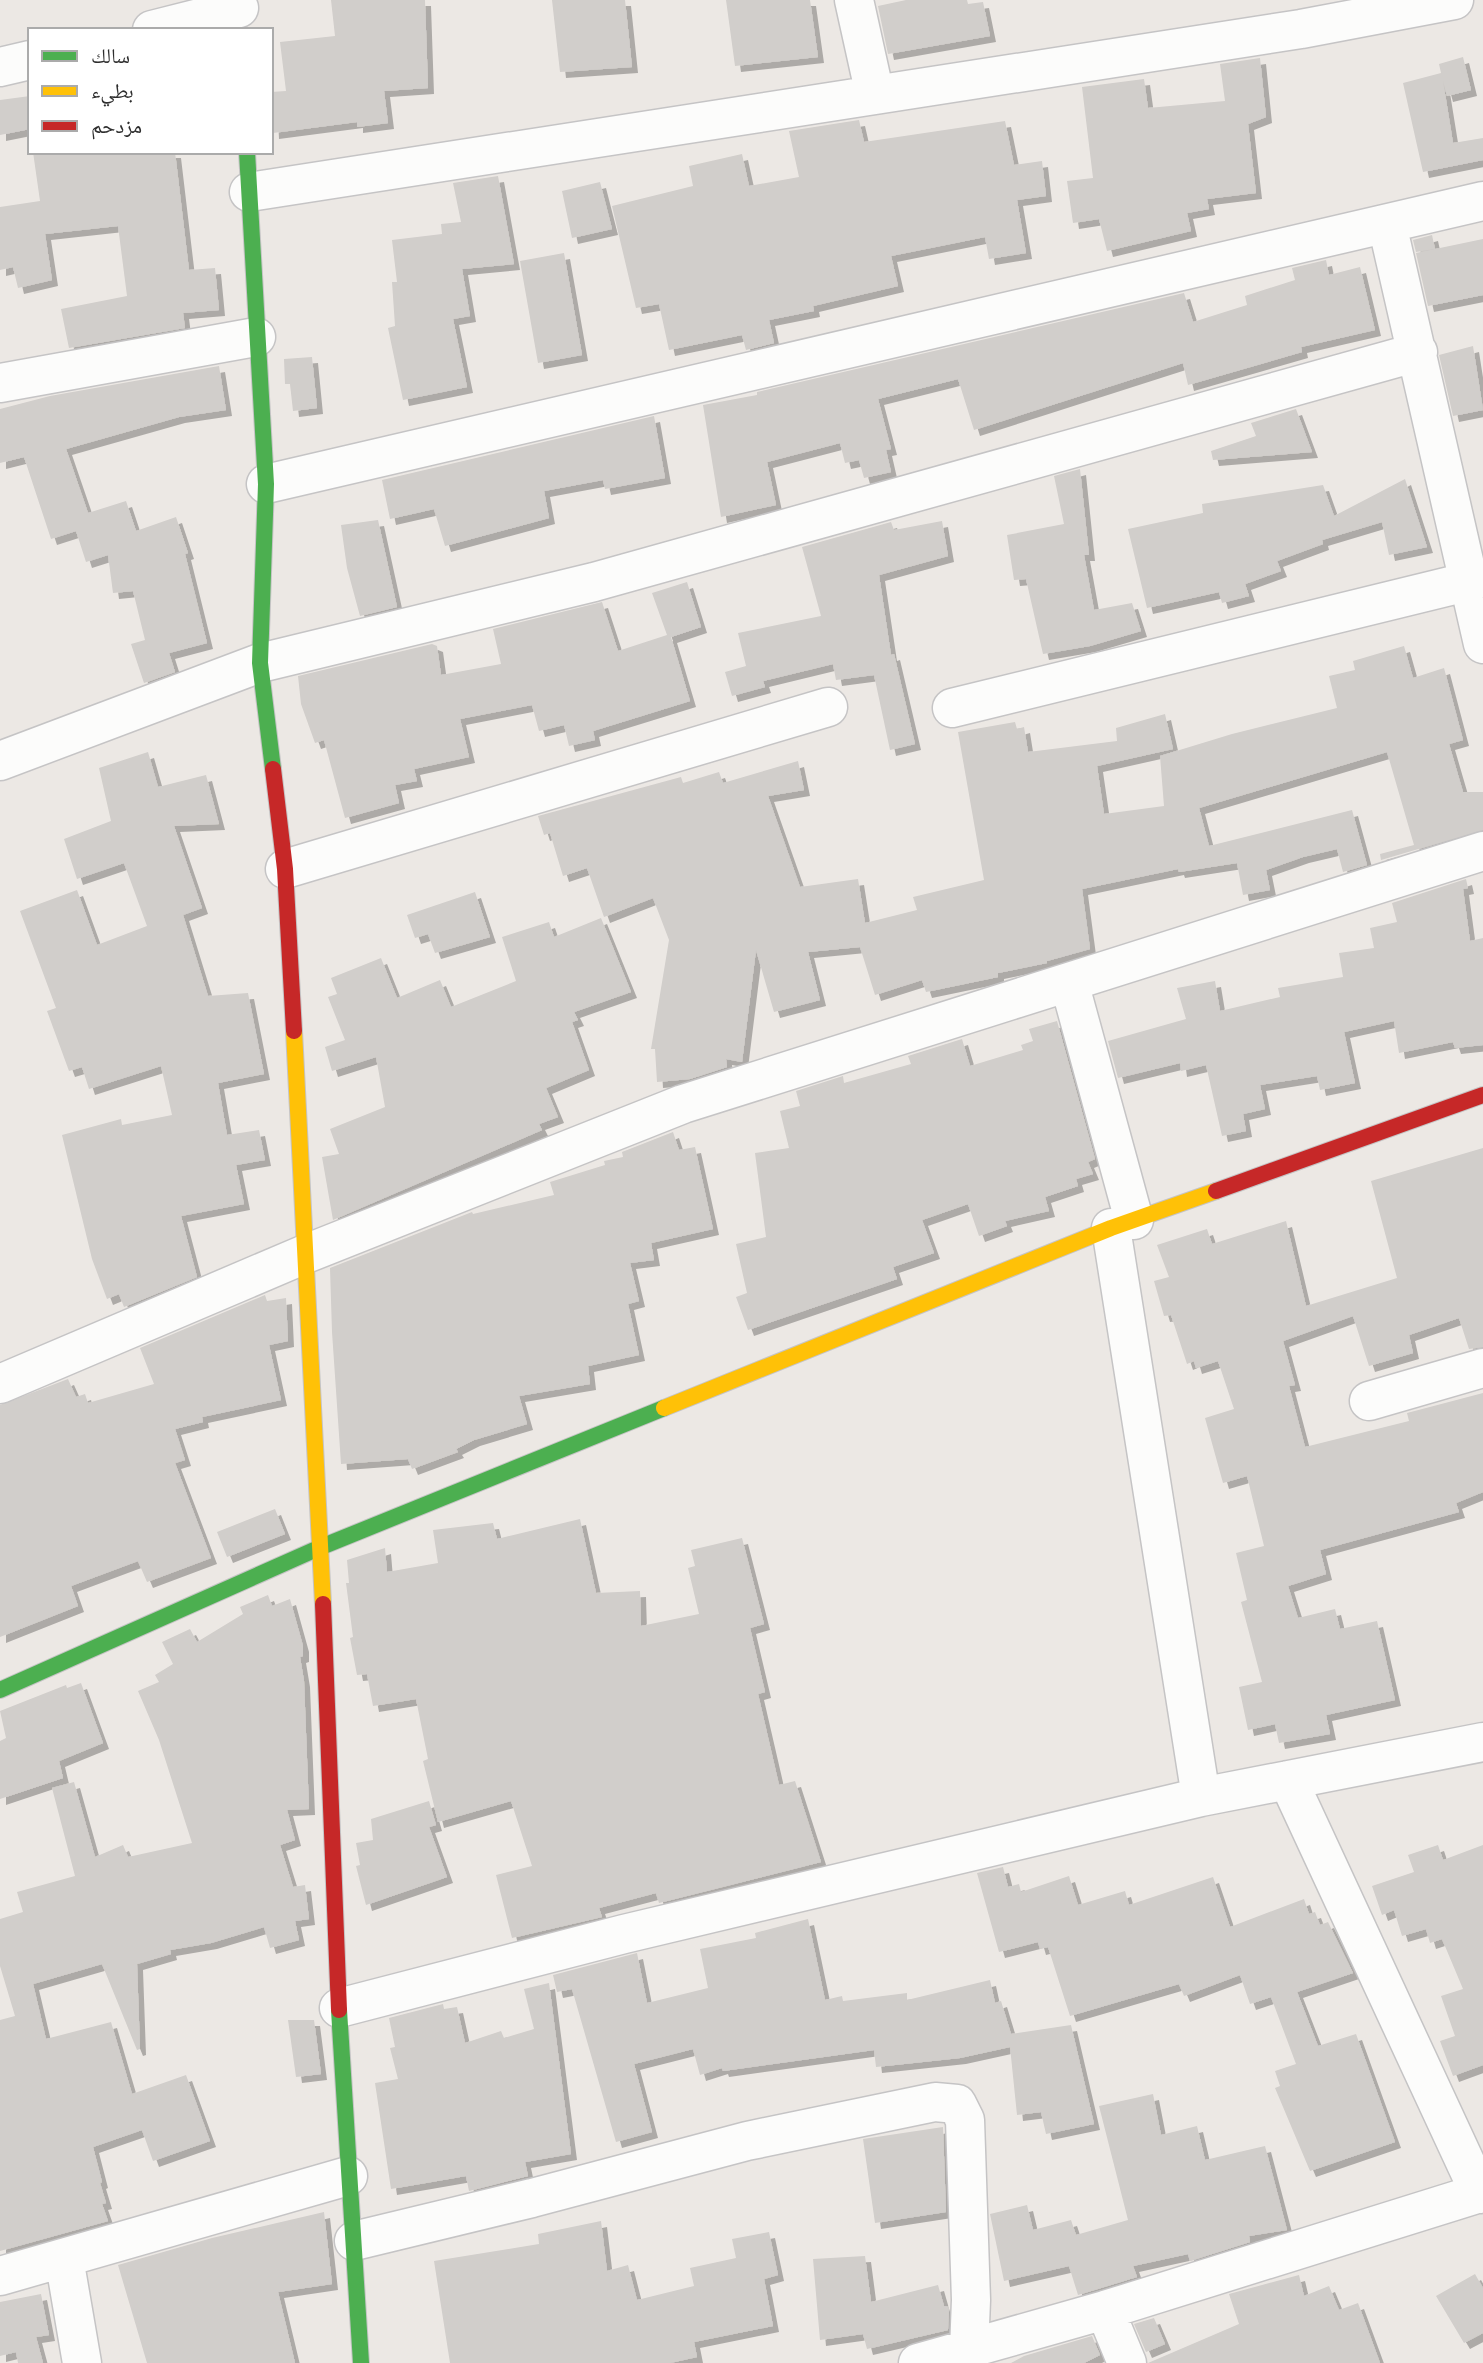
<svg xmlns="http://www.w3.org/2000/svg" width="1483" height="2363" font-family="Arial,'Noto Naskh Arabic',sans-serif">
<defs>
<filter id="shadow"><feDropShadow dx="6" dy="6" stdDeviation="0" flood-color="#0004"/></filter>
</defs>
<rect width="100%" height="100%" fill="#ece8e4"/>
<path fill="#d1cecb" filter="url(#shadow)" d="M331,0H425L428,88L384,91L388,123L357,127V122L273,133L271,92L286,91L280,42L335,36Z
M552,0H625L632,67L560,72Z
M726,0H810L818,57L735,66Z
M906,0H967L968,4L983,2L990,36L888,54L878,6Z
M1463,57L1471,90L1447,96L1443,81L1453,143L1483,138V160L1423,172L1403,83L1441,73L1439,64Z
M1260,58L1266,117L1248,124L1256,193L1207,199L1209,209L1187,213L1191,231L1107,251L1099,219L1073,223L1067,181L1093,178L1082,87L1144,79L1148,108L1225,101L1220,64Z
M30,96V129L0,135V100Z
M859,120L864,142L1005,121L1014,165L1042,161L1046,196L1017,200L1026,253L989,259L985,237L891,256L898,286L813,306L814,311L769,320L774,343L746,350L742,335L669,350L659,304L636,308L612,206L693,186L689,166L742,154L749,186L799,177L789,131Z
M33,152H175L189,270L215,268L219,310L183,313L185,328L69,348L61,309L127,296L118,226L45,234L52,280L18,288L13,267L0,270V207L40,201Z
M498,176L514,264L462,269L470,316L453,319L467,387L403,400L388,328L395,326L392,282H397L392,240L442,234L441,224L461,222L453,183Z
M600,182L612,229L572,238L562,191Z
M1432,235L1435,249L1416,252L1413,240Z
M1483,239V295L1428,306L1416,253Z
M564,253L582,355L538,363L520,261Z
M1326,260L1329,275L1360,267L1375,330L1301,347L1302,352L1188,385L1183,363L974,430L958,379L878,399L891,449L886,450L891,472L864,478L859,460L845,463L840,443L767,462L776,505L721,517L703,405L757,395V392L1184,293L1193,322L1247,305L1245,296L1295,280L1292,268Z
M1473,346L1483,410L1453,416L1439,355Z
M312,357L317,408L293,411L290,384H285L284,359Z
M219,366L226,410L179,417L66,449L88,513L126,501L136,531L176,517L188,553L185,554L207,643L169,653L175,672L144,683L131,644L145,640L133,591L113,593L108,555L86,562L76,531L51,539L24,457L0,463V409L50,396Z
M1296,409L1312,452L1213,460L1211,451L1256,436L1251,423Z
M654,416L665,478L605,489L603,480L544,491L549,518L445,546L434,509L390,519L382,480Z
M1080,469L1089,555H1084L1094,610L1132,603L1141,631L1090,646L1043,654L1026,579L1014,580L1007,535L1064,524L1054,476Z
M1405,479L1427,547L1389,555L1382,522L1322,540L1323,544L1277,561L1281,571L1245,584L1249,596L1222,603L1219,592L1147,608L1128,529L1203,513L1202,504L1323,485L1334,516Z
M378,520L397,607L360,616L347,568L341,525Z
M942,521L948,556L879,575L891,655L894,654L915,744L890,750L874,675L836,680L833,664L763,681L765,687L732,696L725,672L746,666L738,633L821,616L802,547L891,522L894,530Z
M687,582L701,627L671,637L690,701L593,731L595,740L569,746L564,725L539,731L532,705L460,719L469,757L414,769L417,781L395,785L399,803L345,818L324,740L315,743L301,704L298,676L432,644L437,646L441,675L501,664L493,629L602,602L618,651L667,635L652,593Z
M1404,646L1413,678L1444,668L1463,740L1449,744L1463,792H1483V830L1381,860L1380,854L1414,845L1387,752L1199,808L1209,846L1352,810L1367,865L1343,872L1337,849L1303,857L1266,870L1270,890L1243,895L1237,863L1179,872L1178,869L1082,889L1090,949L1047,961V963L998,973V977L926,992L922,980L875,995L860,947L808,952L820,1000L774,1012L756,950L742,1062L726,1059L727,1067L690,1079L657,1082L655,1049H651L669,940L653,898L604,917L587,868L563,876L550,833L544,835L538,816L681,777L683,783L719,772L723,783L798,761L804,790L768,796L800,887L858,879L865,923L917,910L913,897L984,880L958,732L1015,722L1017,729L1024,727L1028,752L1117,741L1116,728L1165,714L1173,749L1097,766L1104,814L1164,806L1160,756L1232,734L1337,708L1329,676L1355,670L1353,661Z
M148,752L158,787L206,775L219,824L174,826L202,908L183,915L208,996L248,993L264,1074L218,1083L227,1135L259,1130L265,1160L236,1165L244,1204L181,1216L197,1277L124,1307L119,1294L107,1299L92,1259L62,1135L121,1119L122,1125L172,1115L161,1066L89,1089L82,1067L69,1071L47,1011L56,1008L20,911L77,890L97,945L147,926L124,863L77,879L64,839L111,821L99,768Z
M1466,879L1468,888L1463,889L1470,941L1483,938V1045L1455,1048L1453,1042L1399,1053L1394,1021L1344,1032L1355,1083L1320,1090L1317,1076L1260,1085L1265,1109L1243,1114L1246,1131L1222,1136L1206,1065L1181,1071L1180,1063L1118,1078L1108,1041L1186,1019L1177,988L1215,981L1220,1011L1280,997L1278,988L1343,977L1339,953L1374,948L1370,928L1397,922L1392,903Z
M475,892L490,937L435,953L428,934L415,938L407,915Z
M601,918L631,992L574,1012L578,1020L572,1022L589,1070L546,1088L558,1117L539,1124L542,1130L333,1220L322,1157L339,1154L330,1129L385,1107L376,1057L332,1071L325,1047L345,1040L328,997L337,994L331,978L381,958L397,998L440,980L451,1007L516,981L502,937L549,922L554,937Z
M1057,1021L1095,1159L1088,1162L1093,1174L1076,1179L1078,1186L1045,1197L1049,1211L1005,1221L1007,1226L979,1236L968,1204L922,1220L934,1253L893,1267L897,1279L748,1330L736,1297L747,1293L736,1244L766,1237L755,1153L789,1148L780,1111L800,1106L796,1091L843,1076L844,1083L911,1064L908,1056L962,1039L970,1066L1023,1050L1021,1045L1033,1041L1029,1029Z
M673,1132L679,1150L695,1147L713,1229L651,1243L654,1260L630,1263L639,1301L628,1304L639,1355L588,1366L590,1384L519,1396L527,1424L474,1440L456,1449L458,1452L412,1469L408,1459L341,1464L332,1332L330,1268L472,1212L473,1214L554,1195L550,1182L605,1165L604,1161L623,1157L622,1152Z
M1483,1148V1347L1469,1349L1459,1318L1409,1335L1413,1353L1369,1366L1353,1316L1283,1341L1295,1385L1289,1386L1305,1447L1409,1421L1407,1413L1483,1393V1492L1456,1503L1459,1512L1320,1550L1326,1574L1288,1586L1298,1618L1335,1609L1340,1629L1377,1621L1395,1700L1326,1715L1330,1734L1279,1743L1275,1724L1248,1730L1239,1687L1262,1682L1241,1602L1247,1600L1236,1553L1264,1546L1247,1476L1223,1483L1205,1418L1234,1409L1218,1361L1196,1368L1194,1361L1187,1364L1171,1315L1164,1316L1154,1281L1169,1277L1157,1245L1207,1229L1212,1244L1286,1221L1306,1306L1397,1278L1371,1181Z
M265,1295L267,1301L286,1298L288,1341L269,1345L281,1400L202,1417L203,1422L175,1429L185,1460L175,1463L211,1558L147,1582L138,1561L71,1586L78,1606L0,1637V1405L68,1379L76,1397L85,1394L88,1403L154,1384L140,1348Z
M275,1509L285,1534L227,1557L217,1532Z
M580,1519L596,1593L640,1591L641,1626L699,1614L688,1568L695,1566L691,1550L742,1538L764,1624L750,1628L765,1692L758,1694L779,1785L795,1781L821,1862L659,1903L656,1893L599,1908L602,1917L512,1938L496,1875L532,1866L511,1801L438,1822L423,1761L428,1759L416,1699L373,1706L367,1674L357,1675L350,1638L353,1637L346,1583H349L347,1560L385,1548L387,1572L438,1563L433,1530L493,1523L497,1539Z
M268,1595L272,1606L290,1599L303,1646V1656L300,1657L304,1681L309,1809L287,1810L295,1840L280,1845L293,1887L305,1885L309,1919L295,1921L299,1940L270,1948L264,1927L211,1943L170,1950L171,1954L137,1964L140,2049L137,2050L102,1964L33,1984L46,2039L111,2022L132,2094L186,2075L210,2141L153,2161L142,2130L93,2147L102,2182L100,2183L106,2203L102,2204L108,2221L0,2251V2020L15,2016L0,1966V1919L23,1912L17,1892L75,1876L52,1788L74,1782L95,1857L123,1845L128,1857L192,1843L159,1740L138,1691L159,1682L155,1675L173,1664L162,1642L190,1629L197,1642L243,1614L240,1607Z
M81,1683L103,1743L59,1761L63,1778L0,1799V1741L6,1738L0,1711L66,1685L67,1688Z
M429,1801L436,1825L429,1827L447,1877L366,1905L356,1866L360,1865L356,1843L373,1840L371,1819Z
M1438,1845L1443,1860L1483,1845V2065L1453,2076L1440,2041L1455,2036L1441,1996L1463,1989L1442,1939L1430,1943L1426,1929L1402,1936L1394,1910L1382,1915L1372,1886L1414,1872L1408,1855Z
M1003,1867L1008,1887L1019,1884L1021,1892L1069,1876L1078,1905L1125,1891L1129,1905L1213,1877L1230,1927L1304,1899L1309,1914L1315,1912L1320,1925L1328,1922L1353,1973L1297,1992L1318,2046L1356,2034L1395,2142L1310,2171L1275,2088L1280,2086L1275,2071L1296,2064L1271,1997L1250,2004L1240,1975L1184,1996L1179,1984L1070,2016L1048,1947L1040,1949L1038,1942L999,1952L977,1873Z
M808,1919L825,2000L842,1996L843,2001L907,1993V2000L990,1980L995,2003L1001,2001L1011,2034L1071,2025L1094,2124L1046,2134L1041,2112L1017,2115L1010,2047L960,2058L876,2067L874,2050L723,2071L722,2068L700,2075L693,2049L634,2064L652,2132L616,2142L572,1989L557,1992L553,1975L637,1953L647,2003L708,1988L700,1949L756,1938L755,1933Z
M549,1983L571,2154L525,2162L528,2176L469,2191L466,2176L391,2189L375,2083L398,2079L390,2048L395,2047L389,2018L443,2004L444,2009L457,2007L465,2043L501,2031L504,2038L534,2029L524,1989Z
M288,2020H314L321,2074L296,2077Z
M1153,2094L1161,2135L1197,2126L1205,2160L1265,2146L1287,2230L1249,2236L1250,2242L1190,2261L1188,2254L1133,2266L1137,2277L1078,2295L1069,2266L1004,2281L990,2214L1027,2205L1033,2230L1071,2220L1076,2235L1128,2220L1099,2106Z
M943,2127L946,2212L875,2223L863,2139Z
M324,2212L332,2284L278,2292L295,2363H147L118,2265L212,2238Z
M601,2221L607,2271L628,2265L637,2300L694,2286L690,2268L736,2258L732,2239L769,2232L778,2275L764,2279L773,2326L694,2342L697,2357L670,2363H450L434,2261L539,2244L538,2234Z
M865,2256L871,2302L938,2285L944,2306L949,2307L948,2330L867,2349L863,2334L820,2340L813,2259Z
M1475,2274L1483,2288V2333L1464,2343L1436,2296Z
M1299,2275L1304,2296L1329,2286L1339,2310L1358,2303L1380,2363H1148L1239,2324L1229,2294Z
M41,2294L49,2335L36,2337L43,2363H18L16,2352L0,2356V2302Z
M1154,2318L1165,2344L1146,2352L1134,2324Z
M1092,2336L1100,2355L1084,2363H1011L1024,2356Z"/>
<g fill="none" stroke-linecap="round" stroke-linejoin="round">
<g stroke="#c5c4c5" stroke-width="41">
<path id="street" d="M854,0L875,95
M152,30L239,8
M0,67L30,60
M249,192L1301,29L1454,0
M1387,224L1483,644
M0,383L256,337
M266,484L1483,201
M952,708L1483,578
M0,761L260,663L594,582L1418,352
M285,869L828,707
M1069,982L1134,1220
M1111,1228L1201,1797
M0,1384L303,1255L683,1104L1483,851
M1369,1401L1483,1368
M1288,1780L1480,2194
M339,2008L624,1934L1201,1797L1483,1742
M354,2241L532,2198L747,2141L935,2102L957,2104L965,2120L971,2300L969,2350
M64,2258L82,2363
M0,2276L348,2176
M1105,2310L1127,2363
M918,2363L1105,2310L1483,2192"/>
</g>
<g stroke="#c5c4c5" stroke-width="18">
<path id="fast" d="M247,152L266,484L260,663L273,769
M0,1690L321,1547L664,1408
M339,2010L361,2363"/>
</g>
<g stroke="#c5c4c5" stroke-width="18">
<path id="slow" d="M294,1031L323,1604
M664,1408L1111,1228L1216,1191"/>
</g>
<g stroke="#c5c4c5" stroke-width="18">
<path id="jam" d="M273,769L285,869L294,1031
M1216,1191L1483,1095
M323,1604L339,2010"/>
</g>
<use href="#street" stroke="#fcfcfb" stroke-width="38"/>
<use href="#fast" stroke="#4caf50" stroke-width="16"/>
<use href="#slow" stroke="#ffc107" stroke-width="16"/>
<use href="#jam" stroke="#c62828" stroke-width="16"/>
</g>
<rect x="28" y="28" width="245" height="126" fill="#ffffff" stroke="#ababab" stroke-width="2"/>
<rect x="42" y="51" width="35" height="10" fill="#4caf50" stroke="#ababab" stroke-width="2"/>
<text x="91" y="63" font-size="21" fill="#2e2e2e">سالك</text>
<rect x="42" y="86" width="35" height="10" fill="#ffc107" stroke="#ababab" stroke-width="2"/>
<text x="91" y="98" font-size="21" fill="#2e2e2e">بطيء</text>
<rect x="42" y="121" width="35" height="10" fill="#c62828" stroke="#ababab" stroke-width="2"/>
<text x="91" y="133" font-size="21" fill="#2e2e2e">مزدحم</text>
</svg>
